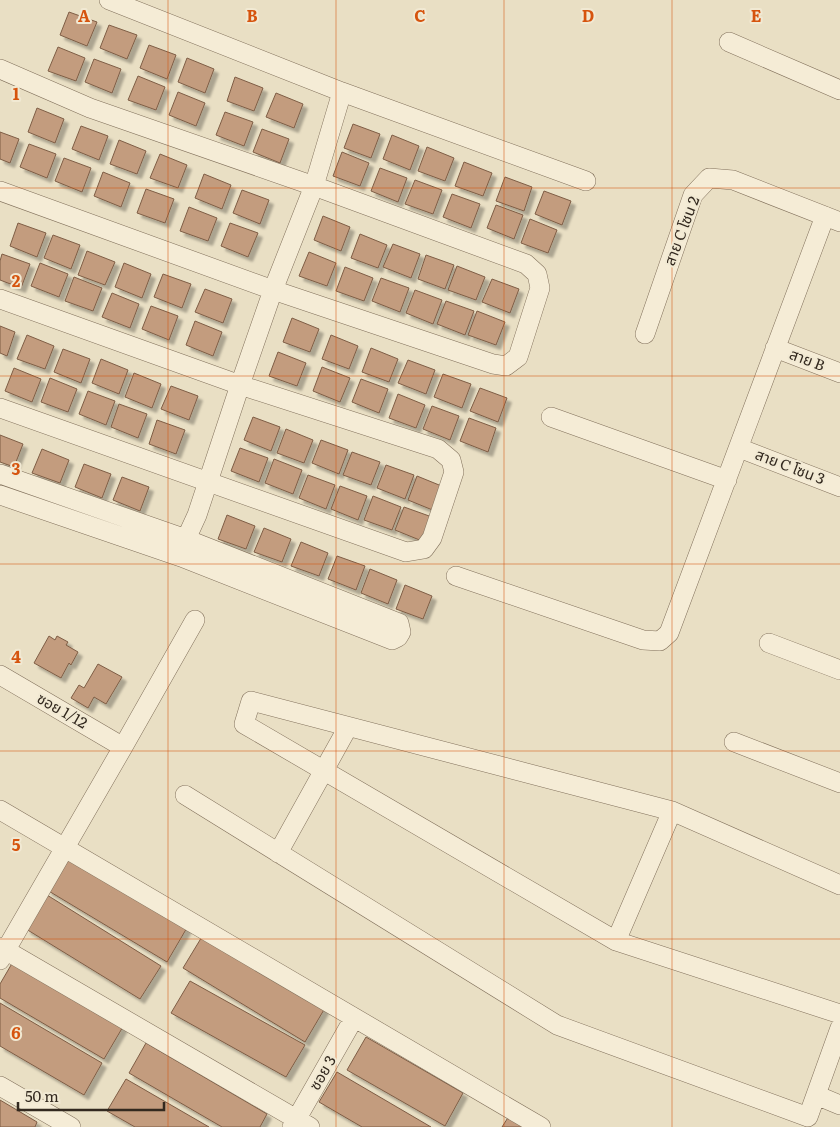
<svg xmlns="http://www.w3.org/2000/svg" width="840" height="1127" font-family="Literata,'Noto Sans Thai',serif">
<defs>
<filter id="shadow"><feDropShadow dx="4.5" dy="4.5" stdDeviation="1" flood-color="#0004"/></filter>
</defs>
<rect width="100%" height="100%" fill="#e9dfc4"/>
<path fill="#c39c7e" stroke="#7e5d45" filter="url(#shadow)" d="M69,12L97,22L87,46L60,35Z
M109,25L137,35L127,59L100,48Z
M149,45L176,55L167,79L140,68Z
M58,47L85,58L76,81L48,71Z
M187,58L214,69L205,93L178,82Z
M94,59L121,69L112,93L85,82Z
M138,76L165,87L156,110L128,100Z
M235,77L263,88L254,111L227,101Z
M178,92L205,103L196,126L169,115Z
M276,93L303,104L294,128L266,117Z
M37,108L64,119L55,143L28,132Z
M225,112L253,122L244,146L216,135Z
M353,124L380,134L371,158L344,148Z
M81,126L108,136L99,160L72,149Z
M262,129L289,139L280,163L253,152Z
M0,132L19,139L10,163L0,159Z
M392,135L419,146L410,170L383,159Z
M119,140L146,151L137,174L110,164Z
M29,144L56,154L47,178L20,167Z
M427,147L454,158L445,181L418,171Z
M342,152L369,163L360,186L333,176Z
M160,154L187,165L178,188L150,178Z
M64,158L91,168L82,192L55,181Z
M464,162L492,173L483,196L455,186Z
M380,168L407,178L398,202L371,191Z
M103,172L130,183L121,207L94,196Z
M204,174L231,185L222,209L195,198Z
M505,177L532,187L524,211L496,201Z
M415,180L442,190L433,214L405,204Z
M146,189L174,199L165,223L137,213Z
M242,190L269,200L260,224L233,213Z
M544,191L571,201L562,225L535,214Z
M452,194L480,204L471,228L443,217Z
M496,205L523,215L514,239L487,228Z
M189,207L217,218L208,241L180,231Z
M323,216L350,227L341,251L314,240Z
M530,219L557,230L548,253L521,243Z
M18,223L46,233L37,257L10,246Z
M230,223L258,233L248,257L221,246Z
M360,234L387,245L378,268L351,258Z
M53,235L80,245L71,269L44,258Z
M393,244L420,254L411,278L383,267Z
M87,251L115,262L105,285L78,275Z
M309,252L336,263L327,286L299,276Z
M2,254L30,264L21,288L0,280V261Z
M426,255L454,265L445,289L418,279Z
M40,263L68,274L59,297L31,286Z
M124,263L151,274L142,298L115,287Z
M457,266L485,277L476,300L448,290Z
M345,267L373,278L364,301L336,291Z
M163,274L191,284L182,308L154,297Z
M74,277L102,288L93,311L65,301Z
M381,278L409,288L400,312L372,301Z
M492,279L519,289L510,313L482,302Z
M205,289L232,299L223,323L195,312Z
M415,290L442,300L433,324L406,313Z
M112,293L139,304L130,328L102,317Z
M446,301L474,311L465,335L437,324Z
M151,306L178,316L169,340L142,329Z
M477,311L505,322L496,345L468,335Z
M292,318L319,329L310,352L283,342Z
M195,321L222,332L213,356L186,345Z
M0,326L15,332L7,356L0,353Z
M27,335L54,346L45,369L17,359Z
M331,335L358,346L349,369L322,359Z
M371,348L398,359L389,382L362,372Z
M63,349L90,359L81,383L54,372Z
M278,352L306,363L297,386L269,376Z
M101,359L128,370L119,394L92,383Z
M408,360L435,370L426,394L398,383Z
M322,367L350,378L340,402L313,391Z
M14,368L41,379L32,402L5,391Z
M134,373L161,384L152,408L125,397Z
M443,374L471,384L462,408L434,397Z
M50,378L77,389L68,412L41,402Z
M361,379L388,389L379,413L352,402Z
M171,386L198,396L189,420L161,409Z
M480,388L507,398L498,422L470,411Z
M88,391L115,401L106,425L79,414Z
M398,394L425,405L416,428L389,418Z
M119,404L147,414L138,438L111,427Z
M432,406L459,416L450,440L423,429Z
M253,417L280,427L271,451L244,440Z
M469,418L496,428L488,452L460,441Z
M157,420L185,430L176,454L149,444Z
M286,429L313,440L304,463L277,453Z
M0,435L23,444L14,467L0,462Z
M321,440L348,450L339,474L312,463Z
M240,448L268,458L259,482L231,471Z
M42,449L69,460L60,483L32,473Z
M352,452L380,462L371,485L343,475Z
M274,459L302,470L293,494L265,483Z
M84,464L111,474L102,498L75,487Z
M386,465L414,475L405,499L377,488Z
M308,475L335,485L326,509L299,498Z
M417,476L444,487L435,511L408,500Z
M122,477L149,487L140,511L113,500Z
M340,486L367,496L358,520L331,509Z
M373,496L401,507L392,530L364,520Z
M404,507L432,517L422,541L395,530Z
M227,515L255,526L246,549L218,539Z
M264,528L291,539L282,562L254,552Z
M301,542L328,553L319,576L291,566Z
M337,556L365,566L356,590L328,579Z
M370,569L397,580L388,604L361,593Z
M405,585L432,596L423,619L396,609Z
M49,636L55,640L57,636L68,642L66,645L78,652L71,665L69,663L61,678L34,663Z
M98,664L122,677L106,704L94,697L88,708L71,698L79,685L84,688Z
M69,854L188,926L167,962L47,890Z
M47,895L161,966L140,999L26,929Z
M203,935L325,1008L305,1042L183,968Z
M14,960L124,1025L104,1059L0,998V984Z
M190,981L305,1045L286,1077L171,1013Z
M0,1003L102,1063L84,1095L0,1046Z
M366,1037L463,1093L445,1126L347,1070Z
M146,1043L267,1114L260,1127H222L129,1073Z
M337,1072L431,1127H362L319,1102Z
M126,1079L209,1127H135L107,1111Z
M0,1100L37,1122L35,1127H0Z
M509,1116L528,1127H502Z"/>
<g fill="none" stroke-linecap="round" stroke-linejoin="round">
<g stroke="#82715c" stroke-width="20">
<path id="minor" d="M109,0L342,92L586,181
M729,42L840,90
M0,69L90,108L314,186L526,264L537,274L540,288L518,357L506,366L493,364L273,290L0,191
M0,299L240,385L438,449L451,460L454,472L432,538L424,549L406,552L0,408
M645,334L693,195L709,178L733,180L840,222
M775,348L840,373
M551,417L727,480
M739,448L840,487
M0,474L186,539L399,623L401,632L398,637L392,640L181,557L0,495
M183,551L186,539L197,515L240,385L273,290L314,186L342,92
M456,576L643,640L660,641L669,633C722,494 772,354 825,216
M769,643L840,670
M0,675L123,747
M734,742L840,783
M185,795L557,1025L808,1117L840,1028
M0,810L541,1127
M278,853L348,727
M840,885L672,811L251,701L244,724L616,941L840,1014
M616,941L672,811
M0,947L310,1127
M0,960L123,747L195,620
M0,1086L71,1127
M816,1095L840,1105
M292,1127L354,1018"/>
</g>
<use href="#minor" stroke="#f5ecd6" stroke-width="19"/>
</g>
<path fill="none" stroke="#d6540e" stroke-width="1" stroke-opacity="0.55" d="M168,0V1127M336,0V1127M504,0V1127M672,0V1127M0,188H840M0,376H840M0,564H840M0,751H840M0,939H840"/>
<g text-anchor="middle" stroke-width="4" stroke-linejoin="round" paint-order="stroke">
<g font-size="15" fill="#33291f" stroke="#f1e9d3">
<text transform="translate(682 231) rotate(-69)" y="5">สาย C โซน 2</text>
<text transform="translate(807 360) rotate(21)" y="5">สาย B</text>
<text transform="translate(790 467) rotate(21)" y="5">สาย C โซน 3</text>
<text transform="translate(62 711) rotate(30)" y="5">ซอย 1/12</text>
<text transform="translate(323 1073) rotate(-60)" y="5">ซอย 3</text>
</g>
</g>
<g font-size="16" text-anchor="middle" font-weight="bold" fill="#d6540e" stroke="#f1e9d3" stroke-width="4" stroke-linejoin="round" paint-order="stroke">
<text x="84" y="22">A</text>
<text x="252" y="22">B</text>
<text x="420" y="22">C</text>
<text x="588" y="22">D</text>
<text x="756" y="22">E</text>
<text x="16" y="100">1</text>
<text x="16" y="287">2</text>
<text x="16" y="475">3</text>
<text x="16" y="663">4</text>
<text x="16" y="851">5</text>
<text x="16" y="1039">6</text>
</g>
<path d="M18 1102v8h146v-8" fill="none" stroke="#33291f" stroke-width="2.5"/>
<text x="25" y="1102" font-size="15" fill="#33291f" stroke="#f1e9d3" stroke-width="4" paint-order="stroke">50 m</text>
</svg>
